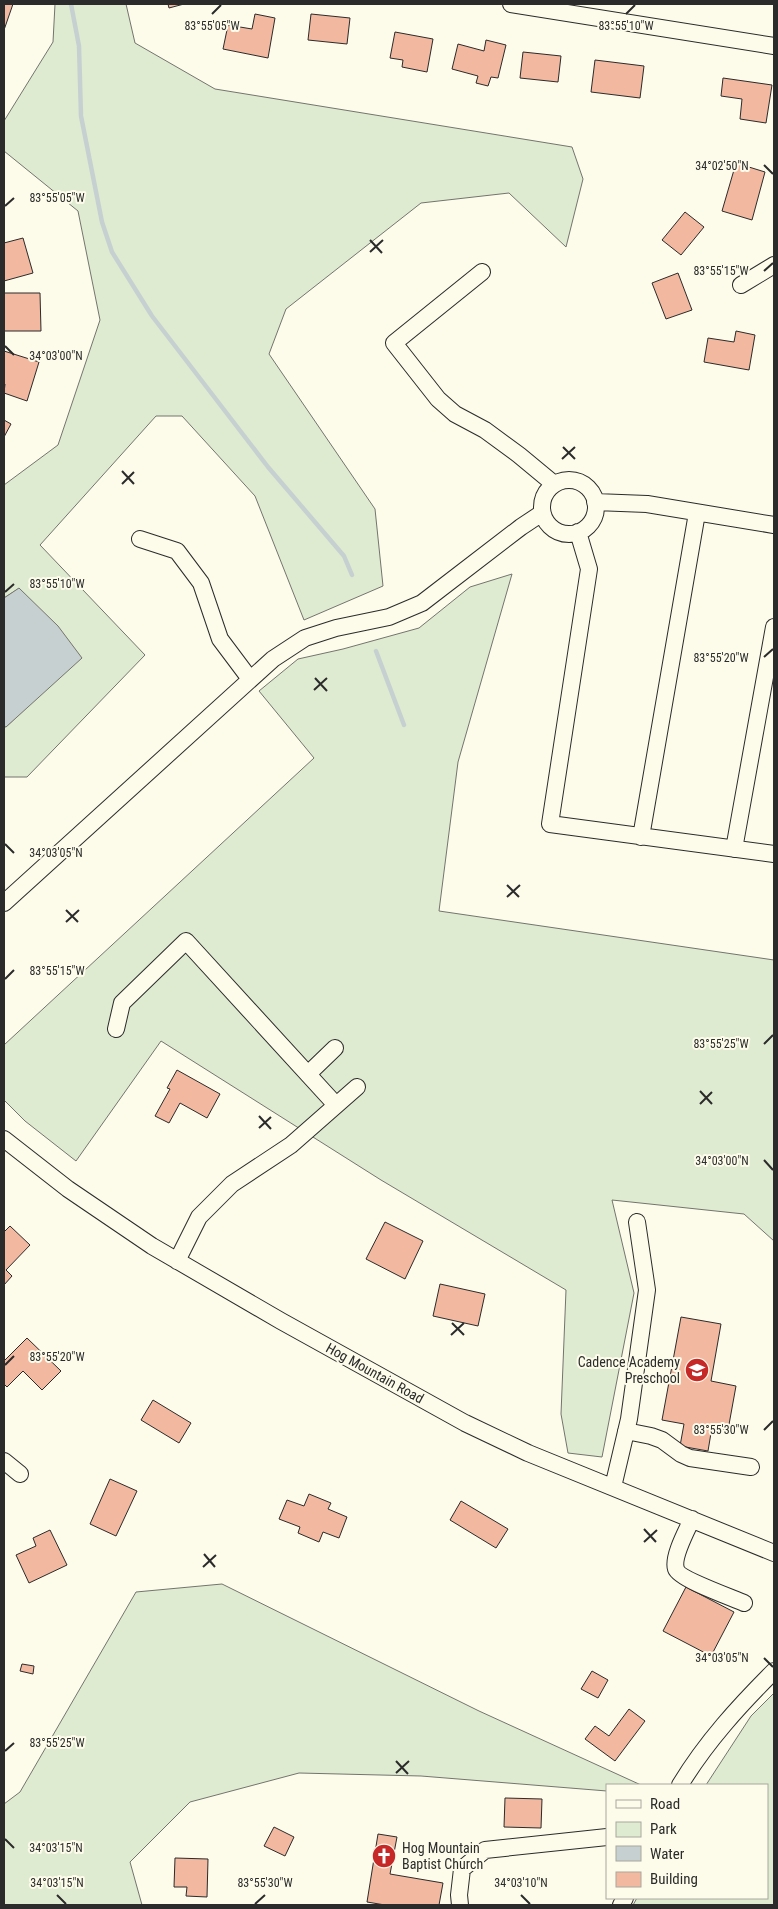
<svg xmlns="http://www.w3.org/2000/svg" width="778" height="1909" font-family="'Roboto Condensed',sans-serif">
<rect width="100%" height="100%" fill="#fdfbea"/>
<path fill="#deebd1" stroke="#74746e" d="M55,4H126L135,43L215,89L572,147L583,179L566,247L509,193L421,203L286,309L269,354L375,509L383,586L304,620L255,496L182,416H156L40,545L145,655L27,777H4V726L6,727L38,696L18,589L4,598V485L58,445L100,320L78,211L4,151V121L53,42Z
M512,574L458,762L439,911L774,960V1241L744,1214L612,1200L634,1293L602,1457L568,1453L561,1414L566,1290L381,1180L161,1041L76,1161L25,1121L4,1100V1045L314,758L259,691L298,659L343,649L419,628L470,587Z
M222,1584L479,1711L641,1785H607V1791L421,1776L299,1773L190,1802L130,1862L142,1905H4V1804L20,1792L136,1592Z
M774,1693V1905H633L637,1898H767V1785H706L751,1716Z"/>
<path fill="#c7d0d0" stroke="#74746e" d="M19,588L58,626L82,658L6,727L4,726V598Z"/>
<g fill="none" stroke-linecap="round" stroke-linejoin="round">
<path stroke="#c7d0d0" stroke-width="4.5" d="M71,4L79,46L81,116L102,222L112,252L152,316L268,467L344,556L352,575
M376,651L404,725"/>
</g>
<path fill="#f2b8a0" stroke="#2b2b2b" d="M4,4H13L4,30Z
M168,4H184L169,8Z
M255,14L275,18L268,58L223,49L228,25L252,29Z
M311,14L350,18L347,44L308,40Z
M395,32L433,39L427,72L402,67L403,60L390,58Z
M486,40L506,45L498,78L491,77L488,86L476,83L478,76L452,69L458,44L484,51Z
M523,52L561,56L558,82L520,78Z
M595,60L644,66L640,98L591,92Z
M723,78L772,85L766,123L740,119L742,99L721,96Z
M736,163L765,172L752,220L722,211Z
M685,212L704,227L681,255L662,240Z
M23,238L33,273L4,281V243Z
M678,273L692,310L666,319L652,283Z
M4,293H40L41,331H4Z
M736,331L755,335L749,370L704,362L708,338L734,342Z
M4,351L39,362L27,401L4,393L5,384H4Z
M4,420L11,424L4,437Z
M177,1070L220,1094L207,1118L180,1103L169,1123L155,1116L170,1089L167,1088Z
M385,1222L423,1241L405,1279L366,1259Z
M10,1226L30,1245L6,1270L12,1276L4,1285V1232Z
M440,1284L485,1294L478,1326L433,1316Z
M681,1317L721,1324L711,1381L736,1386L728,1430L712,1427L708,1451L680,1446L684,1424L662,1420Z
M27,1338L61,1371L42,1390L23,1371L7,1387L4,1384V1361Z
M153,1400L191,1423L179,1443L141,1420Z
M110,1479L137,1491L116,1536L90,1524Z
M309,1494L331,1503L328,1509L347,1517L339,1538L323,1532L319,1542L298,1533L300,1527L279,1519L287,1500L304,1506Z
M461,1501L508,1529L496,1548L450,1520Z
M50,1530L67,1565L29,1583L16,1555L36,1546L33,1538Z
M686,1587L734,1612L711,1656L663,1631Z
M22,1664L34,1666L33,1674L20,1671Z
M592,1671L608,1680L598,1698L581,1689Z
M629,1709L645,1721L615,1761L585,1739L595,1726L609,1736Z
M505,1798L542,1799L541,1828L504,1827Z
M274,1827L294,1837L285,1856L264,1846Z
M378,1834L397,1837L390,1874L443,1883L439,1905H385L367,1902Z
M175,1858L208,1859L207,1897L186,1896L187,1887H174Z"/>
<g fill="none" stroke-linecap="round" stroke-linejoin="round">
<g stroke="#2b2b2b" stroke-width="18">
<path id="minor" d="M511,4L774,46
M482,272L394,343L438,399L455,414L485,430L519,455L554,484
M741,285L774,265
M542 507a27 27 0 1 1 54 0a27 27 0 1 1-54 0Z
M595,502L647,504L774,525
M578,532L589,569L550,824L774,854
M140,539L177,551L201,583L220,639L250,679
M641,837L697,513
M734,849L774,627
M4,903L273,659L305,638L336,628L389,617L422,603L521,527L542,513
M116,1029L122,1003L186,941L336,1105
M308,1074L335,1048
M4,1139L68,1189L152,1246L281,1321L465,1423L528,1453L774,1553
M177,1261L199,1217L232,1184L291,1145L357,1087
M626,1431L651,1436L662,1440L681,1454L690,1458L751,1467
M4,1461L20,1474
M613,1487L629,1419L647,1290L637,1222
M692,1519C687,1530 672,1557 676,1569C679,1579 733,1598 744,1603
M680,1785C706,1742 739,1706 774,1671
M460,1905L459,1895L462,1869L485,1850L607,1837
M621,1905L625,1898"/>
</g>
<use href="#minor" stroke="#fdfbea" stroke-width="16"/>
</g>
<path fill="none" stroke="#2b2b2b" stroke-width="2" d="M212,14L221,5M626,14L635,5M764,165L773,174M5,206L14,198M370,240L382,253M370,252L383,240M764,271L773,263M5,346L14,355M563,447L575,459M562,459L575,447M122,471L134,484M122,484L134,472M5,592L14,584M764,657L773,649M315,678L327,691M314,690L327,678M5,844L14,853M507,885L519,897M507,897L520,885M66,910L78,922M66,922L79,910M5,979L14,970M764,1044L773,1035M700,1091L712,1104M700,1104L712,1092M259,1116L271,1129M259,1128L271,1117M764,1160L773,1170M452,1323L464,1335M451,1335L464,1323M5,1365L14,1356M764,1430L773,1421M644,1529L656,1542M644,1542L657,1530M204,1554L215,1567M203,1567L216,1555M764,1658L773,1667M5,1751L14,1743M396,1761L408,1774M396,1773L409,1761M5,1839L14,1848M57,1895L66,1904M521,1895L530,1904M255,1904L265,1895"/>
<defs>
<g id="school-disc" transform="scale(1.25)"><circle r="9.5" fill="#c62828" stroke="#fdfbea"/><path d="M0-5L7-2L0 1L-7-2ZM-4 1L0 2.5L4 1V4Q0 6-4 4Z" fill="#fff"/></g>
<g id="church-disc" transform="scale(1.25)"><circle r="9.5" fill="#c62828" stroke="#fdfbea"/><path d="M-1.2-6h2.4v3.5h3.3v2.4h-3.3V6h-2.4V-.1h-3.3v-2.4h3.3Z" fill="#fff"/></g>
</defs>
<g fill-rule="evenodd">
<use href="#school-disc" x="697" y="1370"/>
<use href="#church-disc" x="384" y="1856"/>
</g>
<g text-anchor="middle" stroke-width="4" stroke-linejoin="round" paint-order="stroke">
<g font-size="14" fill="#2b2b2b" stroke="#fdfbea" text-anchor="end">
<text x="680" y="1367">Cadence Academy<tspan x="680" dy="16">Preschool</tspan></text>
<text x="402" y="1853" text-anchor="start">Hog Mountain<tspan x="402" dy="16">Baptist Church</tspan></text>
</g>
<g font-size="14" fill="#2b2b2b" stroke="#fdfbea">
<text transform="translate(375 1373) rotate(29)" y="5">Hog Mountain Road</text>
</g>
</g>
<g font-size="12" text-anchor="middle" fill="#2b2b2b" stroke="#fdfbea" stroke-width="4" stroke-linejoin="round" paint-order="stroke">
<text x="212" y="30">83°55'05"W</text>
<text x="626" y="30">83°55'10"W</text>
<text x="722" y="170">34°02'50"N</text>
<text x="57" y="202">83°55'05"W</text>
<text x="721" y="275">83°55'15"W</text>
<text x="56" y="360">34°03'00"N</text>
<text x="57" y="588">83°55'10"W</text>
<text x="721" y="662">83°55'20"W</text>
<text x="56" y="857">34°03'05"N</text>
<text x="57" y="975">83°55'15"W</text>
<text x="721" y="1048">83°55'25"W</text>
<text x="722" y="1165">34°03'00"N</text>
<text x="57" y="1361">83°55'20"W</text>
<text x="721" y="1434">83°55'30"W</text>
<text x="722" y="1662">34°03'05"N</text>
<text x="57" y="1747">83°55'25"W</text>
<text x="56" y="1852">34°03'15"N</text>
<text x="57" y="1887">34°03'15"N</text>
<text x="521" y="1887">34°03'10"N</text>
<text x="265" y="1887">83°55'30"W</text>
</g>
<rect width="778" height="1909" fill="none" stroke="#2b2b2b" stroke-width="10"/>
<rect x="606" y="1784" width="162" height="115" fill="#fdfbea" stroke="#a9a89e"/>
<rect x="616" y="1800" width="25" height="8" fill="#fdfbea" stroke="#a9a89e"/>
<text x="650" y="1809" font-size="15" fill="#2b2b2b">Road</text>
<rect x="616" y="1822" width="25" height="15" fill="#deebd1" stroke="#a9a89e"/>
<text x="650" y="1834" font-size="15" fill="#2b2b2b">Park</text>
<rect x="616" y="1846" width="25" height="15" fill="#c7d0d0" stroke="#a9a89e"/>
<text x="650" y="1859" font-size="15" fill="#2b2b2b">Water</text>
<rect x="616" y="1872" width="25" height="15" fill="#f2b8a0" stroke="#a9a89e"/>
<text x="650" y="1884" font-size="15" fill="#2b2b2b">Building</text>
</svg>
